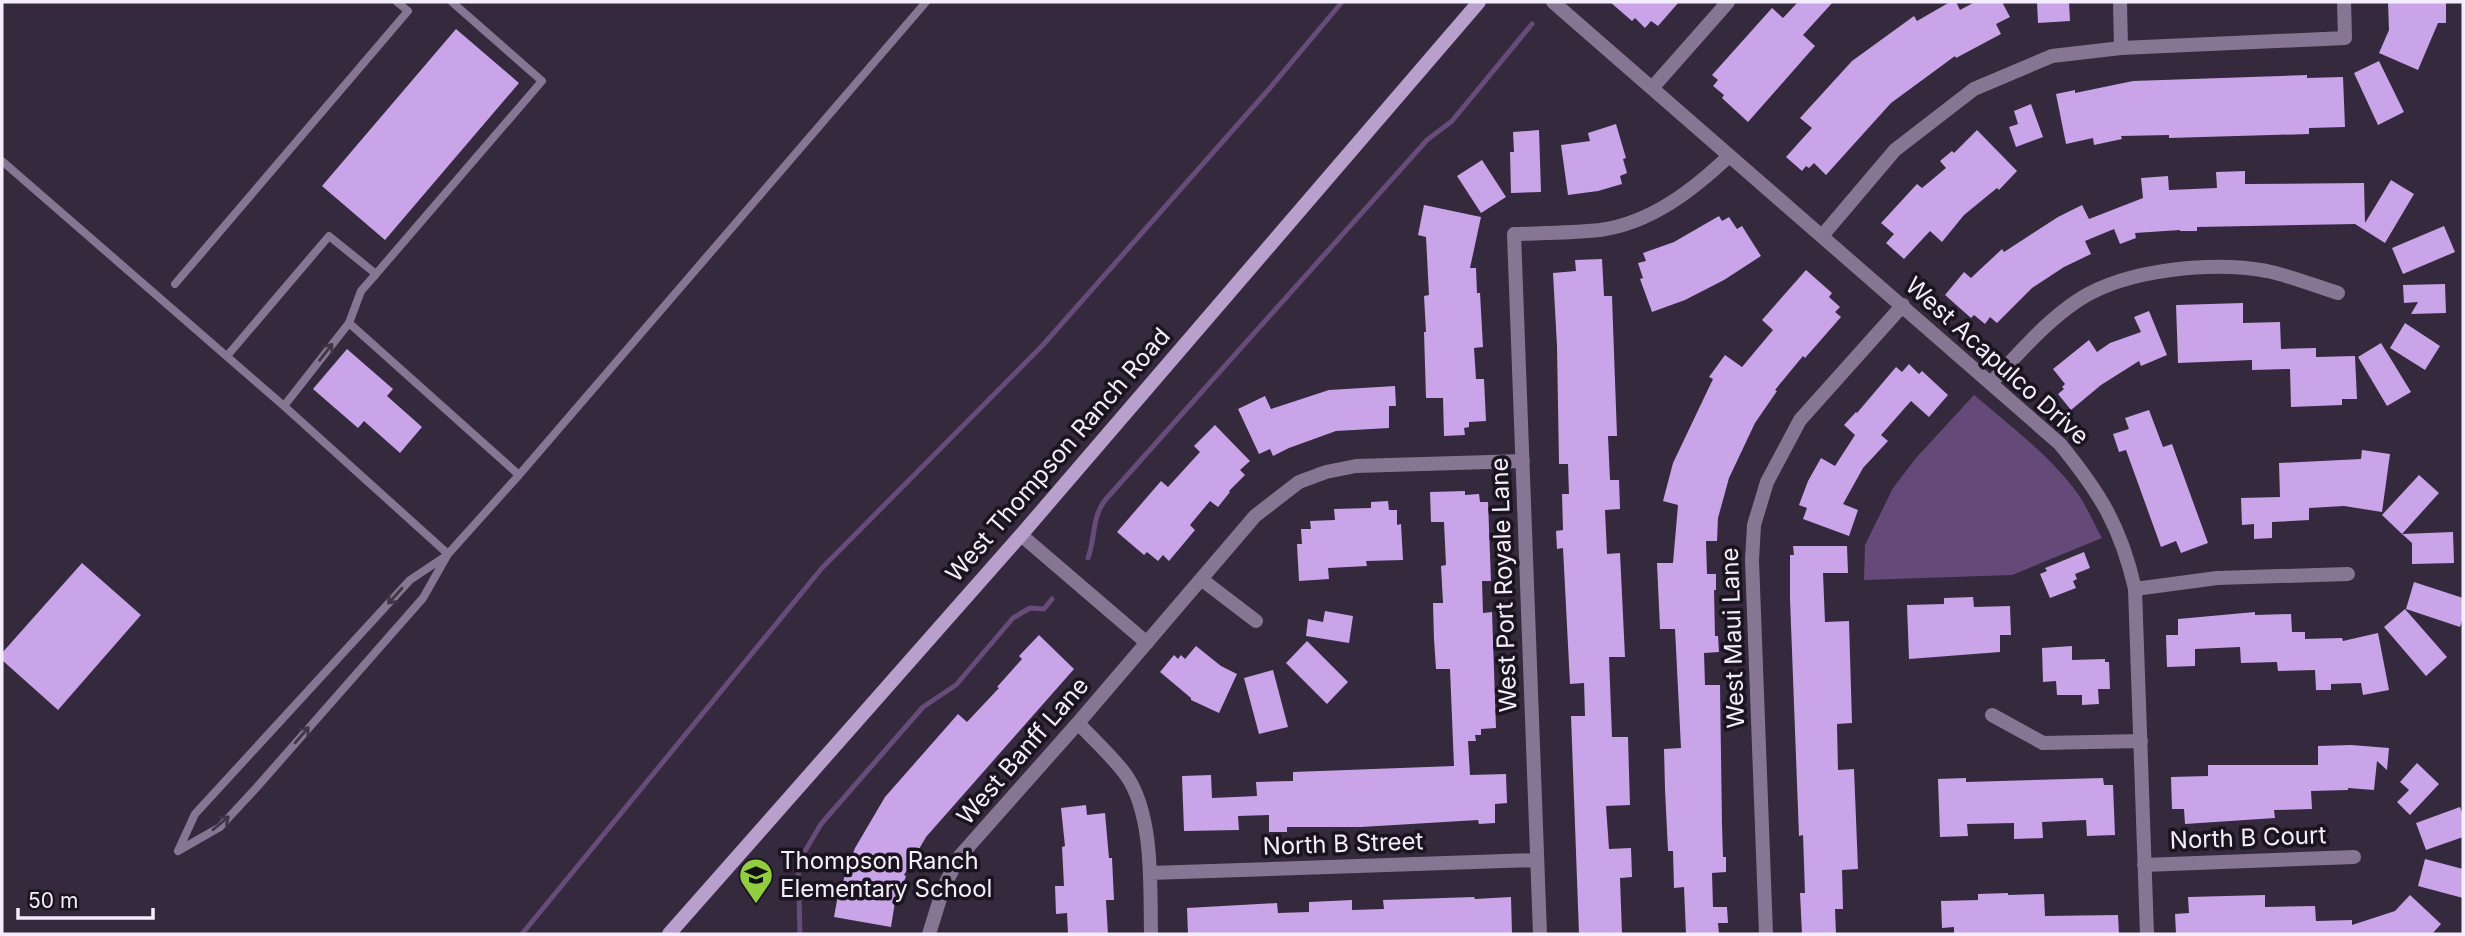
<svg xmlns="http://www.w3.org/2000/svg" width="2465" height="936" font-family="Inter,sans-serif">
<rect width="100%" height="100%" fill="#34293d"/>
<path fill="#654a79" d="M1974,395C2010,426 2050,455 2078,494C2087,507 2094,524 2102,538L2012,575L1864,580L1865,545L1893,488L1916,458Z"/>
<g fill="none" stroke-linecap="round" stroke-linejoin="round">
<path stroke="#674b78" stroke-width="5" d="M1088,558C1096,536 1091,518 1106,499L1427,140L1452,121L1532,24
M522,934L822,568L1042,346L1270,88L1342,2
M800,934L798,863L821,824L923,707L956,685L1013,618L1030,608L1044,609L1052,599"/>
</g>
<path fill="#c9a4e8" d="M1610,2H1679L1658,26L1651,21L1645,28L1635,18L1632,21Z
M1798,2H1833L1803,35L1815,46L1748,122L1722,98L1724,95L1713,86L1718,80L1712,75L1772,8L1783,18Z
M1950,2H1956L1960,10L1975,2H2002L2010,17L1996,24L2001,34L1956,58L1955,56L1891,103L1826,175L1814,163L1809,168L1806,166L1802,171L1786,157L1812,128L1800,118L1852,61L1914,16L1917,21Z
M2037,2H2069L2070,21L2038,23Z
M2388,2H2446V23H2438L2418,70L2379,53L2389,30Z
M456,29L519,83L385,240L322,186Z
M2379,61L2404,112L2378,125L2354,73Z
M2307,75V78L2343,77L2345,127L2309,128V134L2169,138V135L2121,136L2122,139L2094,145L2093,138L2066,144L2056,94L2075,90V93L2133,81Z
M2031,104L2043,137L2016,147L2009,127L2018,124L2014,111Z
M1616,124L1626,158L1623,159L1627,173L1620,176L1622,184L1598,191L1568,195L1561,145L1590,141L1588,133Z
M1539,130L1541,192L1511,193L1510,152H1514L1513,132Z
M1977,130L2017,171L1999,190L1997,188L1964,215L1942,242L1930,231L1904,259L1886,243L1894,234L1881,223L1917,184L1922,188L1946,168L1940,161L1952,151L1954,153Z
M1482,160L1506,197L1481,213L1457,176Z
M2245,171V184L2364,183L2365,223L2391,180L2414,194L2385,243L2355,224L2197,227V231H2180V230L2135,233L2136,238L2120,244L2114,229L2085,241L2091,254L2064,267L2032,288L1997,323L1990,317L1985,324L1974,315L1971,318L1945,295L1964,272L1971,278L2002,249L2004,252L2058,217L2082,205L2089,219L2143,198L2141,178L2168,176L2169,190L2217,188L2216,172Z
M1424,205L1481,217L1470,268H1476L1477,293H1480L1483,347L1474,348L1476,379H1484L1486,421L1469,422V427L1464,428L1465,435L1444,436L1443,398H1426L1424,332H1426L1424,296L1429,295L1426,237L1418,235Z
M1719,216L1722,221L1729,217L1737,229L1742,226L1761,256L1724,280L1685,300L1652,312L1640,279L1643,278L1638,263L1646,261L1643,253L1674,242Z
M2444,226L2455,252L2403,274L2392,248Z
M1602,259L1604,296H1612L1613,325L1617,436H1608L1610,480H1619L1620,509L1605,510L1607,554L1620,553L1625,657H1609L1612,737H1628L1630,805L1606,806L1609,849L1631,848L1632,877L1620,878L1622,934H1579L1571,716H1585L1584,683L1570,684L1563,548L1557,549L1556,531L1563,530L1562,494H1569L1568,464H1559L1557,346L1553,273L1576,271L1575,260Z
M1806,270L1832,293L1829,297L1840,307L1835,312L1841,317L1805,358L1803,356L1775,390L1777,391L1755,423L1729,478L1718,518L1717,541H1706L1707,574H1716V590H1714L1715,636H1718L1719,652L1704,653L1705,685H1720L1722,825L1723,857H1726V872L1712,873L1713,907H1727L1728,923H1718L1719,934H1686L1684,887L1674,888L1673,851H1668L1665,789L1664,749L1681,748L1675,629H1660L1657,563H1673L1678,505L1663,501L1673,463L1713,379L1709,377L1725,355L1742,367L1773,330L1762,320Z
M2445,284L2446,313L2411,314L2418,302L2404,303L2403,285Z
M2243,303V323L2280,322L2281,349L2316,348V357L2355,356L2357,399H2342V405L2291,407L2290,369L2252,370V360L2178,363L2176,305Z
M2149,311L2167,355L2141,366L2139,361L2101,385L2071,410L2058,394L2064,389L2062,387L2065,384L2053,369L2089,340L2097,352L2110,343L2141,332L2134,317Z
M2405,323L2440,346L2425,370L2390,348Z
M2381,343L2411,392L2387,406L2358,357Z
M347,349L393,389L387,396L422,427L400,453L364,421L358,428L313,389Z
M1909,364L1919,374L1922,371L1948,395L1929,417L1911,401L1881,435L1888,441L1863,468L1843,504L1858,510L1849,536L1803,519L1807,508L1799,505L1808,481L1821,458L1835,466L1855,435L1844,425L1856,412L1857,413L1896,367L1902,372Z
M1395,386L1396,406H1389V428L1336,431L1289,448L1273,456L1270,449L1259,454L1238,409L1265,396L1271,409L1329,390Z
M2149,410L2163,447L2172,444L2208,543L2181,553L2176,541L2161,547L2126,450L2119,452L2113,434L2129,429L2125,418Z
M1215,425L1250,461L1240,470L1245,475L1229,491L1230,492L1218,507L1210,501L1190,525L1195,530L1169,561L1163,555L1158,561L1147,552L1144,555L1117,532L1161,481L1168,487L1200,452L1194,446Z
M2362,450L2390,454L2382,512L2344,506L2309,508V520L2272,522V538L2254,539V524L2242,525L2241,498L2280,497L2279,463L2361,459Z
M2419,475L2439,493L2402,534L2382,515Z
M1465,491V495L1479,494L1480,502H1488L1491,581H1482L1483,613L1492,612L1496,728L1481,729V735H1475L1476,741H1468L1470,775L1506,774L1507,803L1495,804V823L1479,824L1478,820L1361,827H1287V832H1269V815L1238,816L1239,830L1184,831L1182,776L1211,775L1212,798L1257,796L1256,782L1293,781V772L1454,766L1450,669H1436L1434,639L1433,603H1443L1441,566L1446,565L1444,522H1431L1430,492Z
M1388,501L1389,510H1397V525L1401,524L1403,560L1366,561L1367,566L1328,568L1329,579L1299,581L1297,544H1302L1301,529H1311L1310,521L1335,520L1334,509L1371,508V502Z
M2453,532L2454,563L2412,564V543L2402,534Z
M1793,546H1847L1848,573H1823L1825,622L1849,621L1852,723L1837,724L1838,770L1854,769L1858,869L1842,870L1843,909H1835L1836,934H1802L1800,893H1805L1803,835L1799,836L1790,599V555H1794Z
M2084,552L2090,568L2075,574L2077,579L2073,581L2076,588L2050,598L2040,574L2047,571L2045,568Z
M82,563L141,615L58,710L2,660V653Z
M2414,582L2463,598V618L2460,627L2406,609Z
M1973,597L1974,607L2010,606L2011,635H2000V652L1909,659L1907,605L1944,604V598Z
M2405,609L2447,657L2426,676L2384,627Z
M1325,611L1353,616L1349,643L1306,636L1308,619L1323,622Z
M2255,612V615L2291,614L2292,632H2305V639L2342,638L2343,641L2378,633L2389,690L2363,695L2361,683L2331,684V690H2316L2315,670L2278,671L2277,662L2241,663L2240,647L2195,649V666L2167,667L2166,635H2178V619Z
M1039,635L1074,669L926,837L904,875L906,876L901,890L897,889L891,927L834,917L838,895L855,848L885,797L958,714L967,722L999,688L997,687L1022,659L1019,656Z
M1307,641L1348,682L1327,704L1286,663Z
M1196,646L1221,666L1237,674L1219,713L1191,700V698L1160,672L1174,655L1178,659L1181,655L1185,659Z
M2072,646V660L2105,659V662H2109L2110,689H2098L2099,704L2082,705V695H2057L2056,681L2043,682L2042,648Z
M1273,670L1288,727L1259,734L1244,678Z
M2351,745L2389,748L2387,770L2377,761L2374,790L2348,788V790L2311,791L2312,809L2274,810L2275,818L2185,824L2184,809H2172L2171,777L2208,776V765H2318V746Z
M2417,763L2439,784L2410,815L2397,802L2409,790L2400,782Z
M1966,778V782L2103,778L2104,785H2113L2115,835L2087,836L2086,820L2042,822L2043,838L2014,839V823L1967,824L1968,836L1940,837L1938,779Z
M1086,805L1087,815L1105,813L1109,858H1112L1114,900H1106L1108,934H1068L1067,913L1056,914L1055,886H1064L1062,847L1065,846L1061,808Z
M2460,807L2463,815V837L2426,850L2416,823Z
M2425,859L2463,869V898L2418,886Z
M2008,893V895L2044,894L2045,916L2118,915L2119,934H1954V927L1942,928L1941,901L1978,900V894Z
M2265,895V907L2315,906L2316,921L2352,920V925L2395,911L2410,895L2441,924L2432,934H2176L2175,914L2189,913L2188,897Z
M1474,897L1475,899L1511,897L1512,934H1188L1187,908L1277,903L1278,913L1309,912V902L1352,900V910L1384,909L1383,900Z"/>
<g fill="none" stroke-linecap="round" stroke-linejoin="round">
<path stroke="#867693" stroke-width="8" d="M2,161L284,406L448,554
M376,274L542,81L452,2
M175,284L408,11L397,2
M227,356L329,236L376,274L361,291L349,323
M519,475L926,2
M178,851L220,827L257,787L423,598L448,554L519,475L349,323L284,406
M178,851L195,814L410,580L446,556"/>
<path stroke="#867693" stroke-width="14" d="M1553,2L2060,444C2100,493 2121,527 2135,589L2147,934
M2120,2L2121,48
M1653,87L1728,2
M1822,236L1895,150L1974,89L2052,56L2121,48L2345,38L2344,2
M1991,383C2019,353 2046,321 2080,299C2127,269 2213,261 2267,271C2291,276 2315,286 2338,293
M1021,535L1147,643
M1201,579L1256,621
M2135,589L2217,578L2348,574
M1992,715L2043,743L2141,741
M1078,723C1094,740 1113,757 1126,775C1154,815 1150,887 1151,934
M2144,865L2354,857
M1150,873L1537,860
M929,934L944,886L960,856L1078,723L1255,516L1299,482L1326,472L1356,466L1523,461
M1540,934L1514,234C1543,233 1572,233 1600,230C1651,223 1693,190 1729,156
M1766,934L1752,560L1754,525L1767,482L1800,420L1903,305"/>
<path stroke="#b89fcc" stroke-width="14" d="M669,934L1021,535L1479,2"/>
</g>
<defs><path id="oneway-shaft" d="M-6 0H5M1.5-3L5.5 0L1.5 3" fill="none" stroke-width="1.6" stroke-linecap="round" stroke-linejoin="round" transform="scale(1.75)"/></defs>
<g stroke="#3f3646">
<use href="#oneway-shaft" transform="translate(326 352) rotate(-52)"/>
<use href="#oneway-shaft" transform="translate(395 596) rotate(132)"/>
<use href="#oneway-shaft" transform="translate(302 735) rotate(-49)"/>
<use href="#oneway-shaft" transform="translate(221 823) rotate(-40)"/>
</g>
<defs>
<g id="school-pin" transform="scale(1.75)"><path d="M0 17L-7.5 6A9.5 9.5 0 1 1 7.5 6Z" fill="#92cd3f" stroke="#19141d"/><path d="M0-5L7-2L0 1L-7-2ZM-4 1L0 2.5L4 1V4Q0 6-4 4Z" fill="#111"/></g>
</defs>
<g fill-rule="evenodd">
<use href="#school-pin" x="756" y="875"/>
</g>
<g text-anchor="middle" stroke-width="7" stroke-linejoin="round" paint-order="stroke">
<g font-size="24" fill="#f4edfb" stroke="#19141d">
<text transform="translate(1997 361) rotate(42)" y="8">West Acapulco Drive</text>
<text transform="translate(1058 455) rotate(-49)" y="8">West Thompson Ranch Road</text>
<text transform="translate(1504 585) rotate(-92)" y="8">West Port Royale Lane</text>
<text transform="translate(1733 638) rotate(-92)" y="8">West Maui Lane</text>
<text transform="translate(1023 751) rotate(-49)" y="8">West Banff Lane</text>
<text transform="translate(2248 838) rotate(-2)" y="8">North B Court</text>
<text transform="translate(1343 844) rotate(-2)" y="8">North B Street</text>
</g>
<g font-size="24" fill="#f4edfb" stroke="#19141d" text-anchor="start">
<text x="780" y="869">Thompson Ranch<tspan x="780" dy="28">Elementary School</tspan></text>
</g>
</g>
<rect width="2465" height="936" fill="none" stroke="#f4edfb" stroke-width="7"/>
<path d="M18 908v10h135v-10" fill="none" stroke="#f4edfb" stroke-width="3.5"/>
<text x="28" y="908" font-size="21" fill="#f4edfb" stroke="#19141d" stroke-width="5" paint-order="stroke">50 m</text>
</svg>
